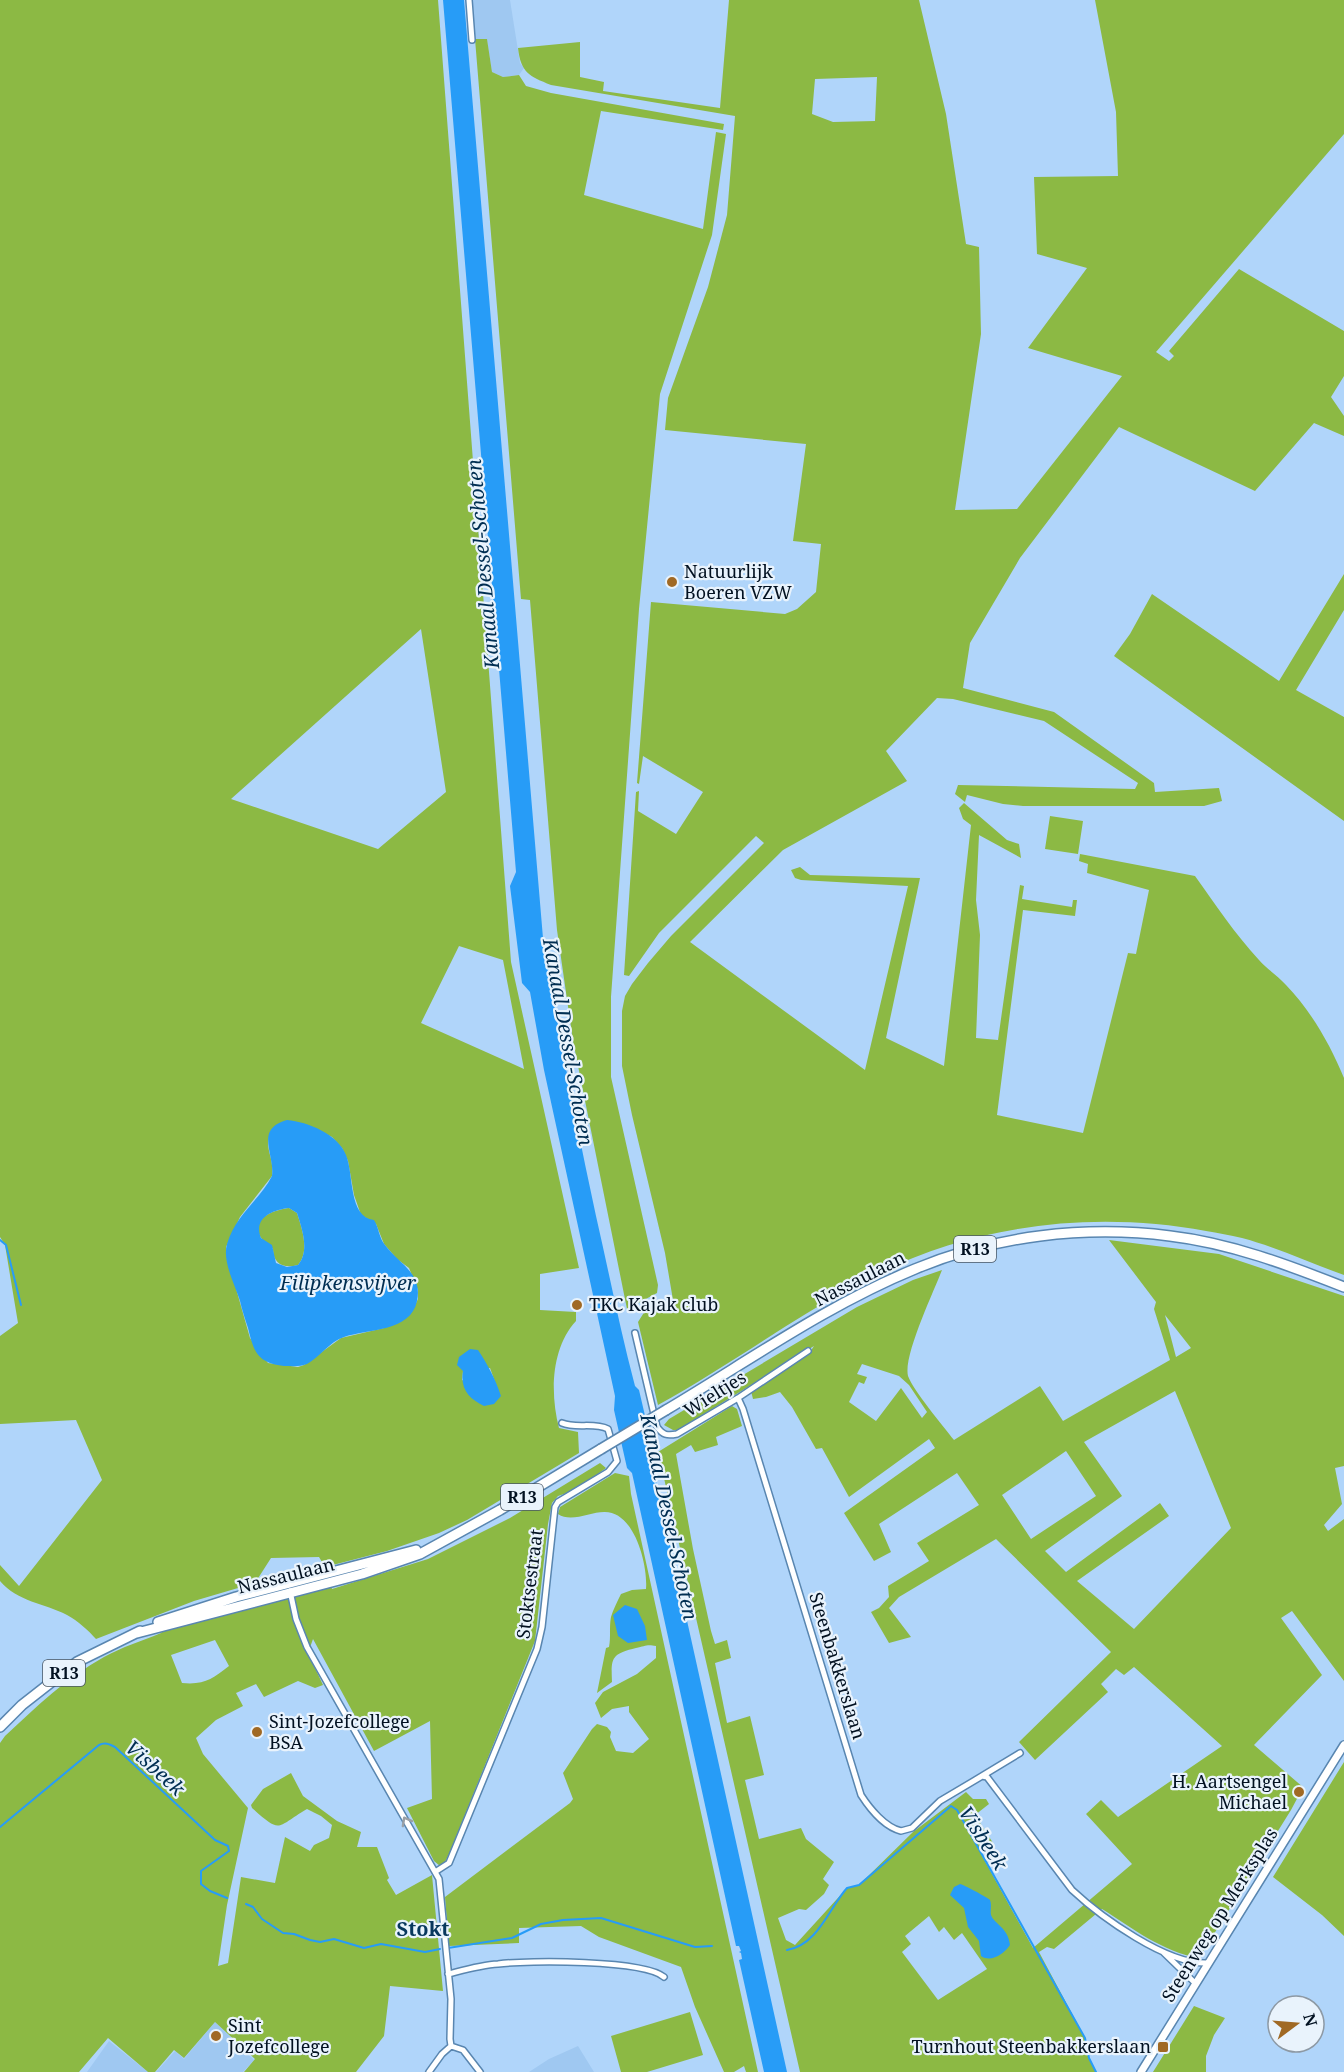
<svg xmlns="http://www.w3.org/2000/svg" width="1344" height="2072" font-family="'Noto Serif',serif">
<rect width="100%" height="100%" fill="#b0d5fa"/>
<path fill="#9fc8f1" d="M472,0H510L520,63L524,68L519,75L503,77L492,72L487,40L475,39Z
M215,2022L254,2060L243,2072H156L175,2051L184,2059Z
M109,2041L148,2072H87Z
M578,2046L594,2072H529L549,2059Z"/>
<path fill="#8cb944" fill-rule="evenodd" d="M0,0H438L511,962L579,1268L540,1274V1310L576,1312V1321C551,1348 550,1394 559,1428L578,1432L579,1453L467,1520L439,1533L387,1551L325,1567L319,1557L271,1558L255,1583L194,1601L96,1639C89,1631 77,1620 67,1615C44,1603 18,1602 0,1581V1565L19,1586L102,1480L76,1420L0,1424V1336L18,1323L5,1245L0,1237ZM421,629L446,792L378,849L231,799ZM459,946L503,960L524,1069L421,1023ZM278,1124L312,1127L332,1137L342,1148L348,1161L354,1195L361,1215L376,1224L384,1244L397,1259L409,1268L418,1290V1299L412,1311L400,1322L384,1328L341,1338L304,1365L298,1367L268,1363L250,1338L226,1253V1247L240,1217L272,1176C275,1153 258,1144 278,1124ZM490,1368L500,1396L462,1380L463,1371Z
M729,0H919L946,114L966,244L979,247L981,334L955,510L1017,509L1122,376L1028,348L1087,268L1037,254L1034,177L1118,176L1116,112L1095,0H1344V134L1156,352L1169,361L1174,356L1169,351L1239,269L1344,331V376L1331,397L1344,416V436L1314,423L1255,491L1119,427L1020,558L970,643L963,688L1054,712L1154,783L1155,792L1219,788L1222,801L1204,806H1023L1003,804L967,795L965,802L955,794L958,785L1135,789L1138,783L1044,721L953,699L937,698L886,751L907,781L783,850L690,942L865,1070L908,886L801,880L795,878L791,870L800,867L810,875L920,878L886,1038L944,1066L971,825L963,819L959,808L964,803L1007,840L1019,844L1021,858L979,835L976,900L980,935L976,1038L998,1040L1020,885L1024,886L1022,899L1072,907L1073,900H1077L1075,916L1023,910L997,1115L1083,1133L1128,953L1136,954L1149,890L1087,873L1088,864L1079,861L1080,854L1195,876C1215,904 1235,934 1259,960C1267,969 1278,976 1286,985C1311,1011 1330,1044 1344,1078V1275C1310,1263 1276,1247 1242,1238C1230,1235 1218,1233 1206,1231C1087,1209 962,1226 855,1285C788,1322 725,1368 658,1405L638,1322L645,1311L670,1304L673,1300L665,1253L632,1115L622,1066V1011L625,996L632,984L648,963L671,936L764,843L756,836L659,933L629,976L624,975L636,792L639,791L638,811L676,834L703,792L643,756L639,784L637,783L651,602L785,614L797,609L816,592L821,544L793,541L806,444L665,430L668,398L708,287L727,215L735,116L551,85C529,76 521,73 518,48L580,42V77L604,82L603,91L720,108ZM877,77L875,121L833,122L812,114L815,79Z
M475,39H487L492,72L503,77L519,75L526,86L551,93L724,124L723,130L601,111L584,195L703,229L716,132L726,134L712,235L660,394L639,609L611,997V1077L658,1285L657,1293L627,1309L573,1041L557,930L530,600L521,599Z
M1344,574V610L1296,690L1344,717V821L1114,656L1130,634L1152,594L1279,681Z
M1050,816L1083,821L1078,854L1045,849Z
M289,1208L297,1213C302,1229 310,1251 298,1265C284,1269 273,1264 273,1249C269,1245 261,1240 259,1234C253,1216 276,1210 289,1208Z
M1109,1240L1219,1254L1344,1296V1466L1335,1468L1342,1504L1324,1525L1328,1531L1344,1519V1681L1292,1611L1281,1618L1322,1675L1254,1745L1304,1788L1302,1792L1297,1789L1295,1792L1299,1795L1291,1810L1199,1958C1163,1952 1132,1928 1102,1909L1054,1949L1047,1947L1039,1952L1085,2038L1089,2058L1096,2072H800L658,1452L732,1406L737,1409L742,1426L716,1437L718,1445L695,1452L691,1445L676,1454L693,1549L711,1631L715,1644L727,1640L731,1658L715,1663L727,1723L750,1716L764,1775L745,1780L759,1839L801,1828L806,1839L834,1862L823,1879L829,1885L824,1894L806,1910L799,1909L778,1918L786,1940L795,1945L847,1888L859,1885L913,1832L966,1792L973,1799H986L989,1804L975,1815L993,1843L981,1854L1033,1948L1132,1864L1086,1814L1101,1800L1118,1817L1222,1746L1134,1667L1124,1675L1116,1669L1101,1684L1108,1692L1035,1760L1019,1742L1111,1652L996,1539L899,1597L889,1608L911,1637L889,1643L871,1612L879,1608L889,1597L888,1586L929,1561L917,1543L979,1505L957,1473L879,1524L891,1552L874,1561L844,1513L935,1448L929,1439L849,1497L822,1448L816,1449L792,1407L780,1392L766,1397L753,1399L751,1391L808,1355L814,1346L678,1430H673L664,1425L669,1419L857,1307L913,1280L942,1270C934,1291 903,1356 908,1376C913,1390 943,1426 954,1440L1040,1386L1063,1421L1170,1360L1154,1309L1156,1302ZM1165,1315L1191,1348L1176,1357ZM862,1364L899,1376L909,1385L927,1412L922,1418L901,1388L876,1421L849,1402L859,1382L864,1384L867,1377L857,1374ZM1175,1391L1231,1528L1134,1629L1077,1581L1169,1516L1160,1503L1066,1572L1045,1551L1122,1496L1084,1442ZM1066,1451L1096,1496L1031,1539L1002,1495ZM929,1916L939,1932L944,1927L954,1940L962,1933L987,1969L938,2000L902,1952L911,1944L905,1936Z
M600,1463L606,1468L576,1490L558,1496L552,1503L548,1524L535,1641L450,1852L445,1862L440,1866L434,1861L407,1808L432,1799L430,1721L374,1751L313,1639L308,1653L323,1685L315,1688L298,1681L264,1697L256,1684L236,1693L243,1706L216,1720L196,1738L203,1754L248,1808L227,1905L218,1966L228,1963L241,1877L275,1883L285,1837L310,1851L314,1845L329,1838L332,1825L321,1816L307,1809C276,1827 282,1835 252,1808L251,1805L263,1789L291,1773L303,1796L337,1821L361,1832L357,1847H377L389,1878L387,1880L396,1895L432,1875L443,1991L390,1986L384,2036L356,2072H244L255,2059L215,2022L184,2058L174,2050L155,2072H148L108,2038L79,2072H0V1743L5,1736C36,1707 66,1678 104,1657C122,1647 142,1641 161,1633L166,1627L331,1585L332,1589L428,1559L510,1518ZM215,1640L229,1666C212,1679 205,1685 182,1683L171,1655Z
M615,1473L629,1476L631,1494L758,2072H746L744,2066L734,2072H724L695,2007L681,1967L599,1937L581,1926L519,1928V1943L449,1946L445,1897L570,1803L573,1799L563,1773L592,1729L597,1724L607,1727L611,1732L610,1737L616,1751L633,1753L649,1739L629,1712V1706L612,1709L601,1718L595,1703L603,1692L637,1674L656,1658V1646C647,1644 645,1646 636,1648C611,1654 611,1658 612,1682L597,1693L606,1648L609,1647C611,1637 609,1627 611,1617C613,1610 617,1602 621,1594L632,1590L646,1589C648,1566 635,1511 604,1512C590,1512 571,1523 558,1514L560,1507Z
M1344,1762V1936L1322,1915L1273,1877Z
M1194,2006L1225,2018L1214,2035L1206,2056V2072H1153Z
M690,2012L703,2055L647,2072H621L611,2036Z"/>
<path fill="#279cf7" fill-rule="evenodd" d="M443,0H464L543,938C558,1031 576,1123 596,1216C609,1273 620,1329 635,1386L639,1390L653,1450L651,1458L787,2072H764L739,1960L742,1959L741,1953L739,1952L741,1951L739,1946H736L632,1473L627,1468L614,1410L615,1396L544,1070L530,992L522,983L510,886L516,872Z
M287,1120C308,1122 338,1134 346,1155C354,1174 348,1217 374,1220C379,1228 379,1238 385,1245C399,1264 423,1273 417,1301C411,1332 367,1329 344,1337C329,1342 320,1357 307,1364C300,1367 292,1366 284,1366C257,1363 254,1352 248,1328C245,1319 242,1310 240,1301C235,1285 222,1261 227,1244C236,1214 259,1201 272,1176C275,1154 254,1129 287,1120ZM289,1208L297,1213C302,1229 310,1251 298,1265L287,1267L276,1263L272,1245L261,1238C253,1218 272,1210 289,1208Z
M470,1349L478,1350C488,1365 495,1378 501,1396L494,1404L484,1406C469,1399 460,1389 463,1371L457,1365L459,1357Z
M625,1605L637,1609L645,1626L647,1640L628,1643L618,1636L613,1615Z
M960,1884C964,1885 987,1897 990,1900C992,1905 990,1910 991,1915C994,1924 1008,1927 1010,1945C1004,1954 991,1963 981,1956L979,1941L968,1927L964,1908L950,1895L954,1887Z"/>
<g fill="none" stroke-linecap="round" stroke-linejoin="round">
<path stroke="#279cf7" stroke-width="2" d="M0,1240L6,1245L21,1305
M0,1827L99,1745C105,1742 109,1744 115,1747L215,1840L228,1846L229,1851L201,1871V1884L210,1891L227,1898
M246,1904L253,1907L262,1919L283,1933L294,1934L310,1940L320,1942L334,1939L364,1948L381,1944L425,1952L440,1949
M448,1948L512,1938L541,1924L563,1920L601,1918L695,1947L712,1946
M787,1950C818,1945 829,1908 847,1888L859,1885L951,1806L957,1810L1085,2038L1089,2058L1096,2072"/>
<g stroke="#5986b0" stroke-width="8">
<path id="minor" d="M469,0L472,40
M635,1333L657,1427C663,1435 667,1436 677,1434L738,1398L808,1351
M738,1398L743,1409L861,1795C870,1809 885,1827 901,1831L912,1828L940,1801L982,1776L987,1777L1072,1890C1101,1917 1167,1965 1208,1963
M290,1591L296,1619L307,1647L439,1879L451,1999L450,2039L451,2046
M982,1776L1020,1753
M435,1872L449,1863L537,1649L542,1627L555,1507L558,1502L608,1472L617,1461L608,1429C594,1422 576,1429 562,1423
M1164,1953L1195,1983
M448,1974C464,1970 481,1965 498,1964C528,1960 644,1960 664,1977
M451,2046L463,2050L480,2072
M429,2072L442,2054L451,2046"/>
</g>
<g stroke="#5986b0" stroke-width="10">
<path id="tertiary" d="M1141,2072L1344,1745"/>
</g>
<g stroke="#5986b0" stroke-width="12">
<path id="primary" d="M666,1410C747,1362 827,1305 915,1269C993,1236 1085,1225 1170,1236C1230,1243 1288,1265 1344,1287
M158,1622L236,1597L416,1550
M137,1633L362,1574L420,1554L500,1510L601,1449
M0,1727L22,1705L77,1662L140,1631"/>
</g>
<use href="#minor" stroke="#fff" stroke-width="5"/>
<use href="#tertiary" stroke="#fff" stroke-width="7"/>
<use href="#primary" stroke="#fff" stroke-width="9"/>
<g stroke="#5986b0" stroke-width="12" stroke-linecap="butt">
<path id="primary-bridge" d="M601,1449L666,1410"/>
</g>
<use href="#primary-bridge" stroke="#fff" stroke-width="9"/>
</g>
<defs><path id="oneway-chevron" d="M-2-3.5L2.5 0L-2 3.5" fill="none" stroke-width="1.6" stroke-linecap="round" stroke-linejoin="round" transform="scale(1.5)"/></defs>
<use stroke="#9aa0a6" href="#oneway-chevron" transform="translate(406 1821) rotate(-119)"/>
<g fill="#a06924" stroke="#e9f3fc" stroke-width="2">
<circle cx="672" cy="582" r="6"/>
<circle cx="577" cy="1305" r="6"/>
<circle cx="257" cy="1732" r="6"/>
<circle cx="1299" cy="1792" r="6"/>
<circle cx="216" cy="2036" r="6"/>
<rect x="1157" y="2041" width="12" height="12" rx="3"/>
</g>
<g text-anchor="middle" stroke-width="4.5" stroke-linejoin="round" paint-order="stroke">
<g fill="#e9f3fc" stroke="#475563" stroke-width="1.5">
<rect x="954" y="1236" width="42" height="26" rx="4.5"/>
<rect x="501" y="1484" width="42" height="26" rx="4.5"/>
<rect x="43" y="1660" width="42" height="26" rx="4.5"/>
</g>
<g font-size="16" font-weight="bold" fill="#021121">
<text x="975" y="1255">R13</text>
<text x="522" y="1503">R13</text>
<text x="64" y="1679">R13</text>
</g>
<g font-size="18" fill="#021121" stroke="#e9f3fc" text-anchor="start">
<text x="684" y="578">Natuurlijk<tspan x="684" dy="21">Boeren VZW</tspan></text>
<text x="589" y="1311">TKC Kajak club</text>
<text x="269" y="1728">Sint-Jozefcollege<tspan x="269" dy="21">BSA</tspan></text>
<text x="1287" y="1788" text-anchor="end">H. Aartsengel<tspan x="1287" dy="21">Michael</tspan></text>
<text x="228" y="2032">Sint<tspan x="228" dy="21">Jozefcollege</tspan></text>
<text x="1151" y="2053" text-anchor="end">Turnhout Steenbakkerslaan</text>
</g>
<g font-size="18" fill="#021121" stroke="#e9f3fc">
<text transform="translate(860 1279) rotate(-27)" y="6">Nassaulaan</text>
<text transform="translate(715 1394) rotate(-32)" y="6">Wieltjes</text>
<text transform="translate(286 1576) rotate(-14)" y="6">Nassaulaan</text>
<text transform="translate(530 1584) rotate(-83)" y="6">Stoktsestraat</text>
<text transform="translate(837 1666) rotate(73)" y="6">Steenbakkerslaan</text>
<text transform="translate(1220 1915) rotate(-58)" y="6">Steenweg op Merksplas</text>
</g>
<g font-size="20" font-style="italic" fill="#002e52" stroke="#e9f3fc">
<text transform="translate(483 564) rotate(-95)" y="7">Kanaal Dessel-Schoten</text>
<text transform="translate(568 1042) rotate(80)" y="7">Kanaal Dessel-Schoten</text>
<text x="348" y="1290">Filipkensvijver</text>
<text transform="translate(669 1517) rotate(78)" y="7">Kanaal Dessel-Schoten</text>
<text transform="translate(155 1768) rotate(42)" y="7">Visbeek</text>
<text transform="translate(983 1838) rotate(57)" y="7">Visbeek</text>
</g>
<g font-size="20" font-weight="bold" fill="#08385d" stroke="#e9f3fc">
<text x="423" y="1936">Stokt</text>
</g>
</g>
<g transform="translate(1296 2024) rotate(74)"><circle r="28" fill="#e9f3fc" stroke="#8d99a4" stroke-width="1.5"/>
<path d="M0-4.5L10 22L0 15L-10 22Z" fill="#a06924"/>
<text y="-9" font-size="16" font-weight="bold" text-anchor="middle" fill="#021121">N</text>
</g>
</svg>
